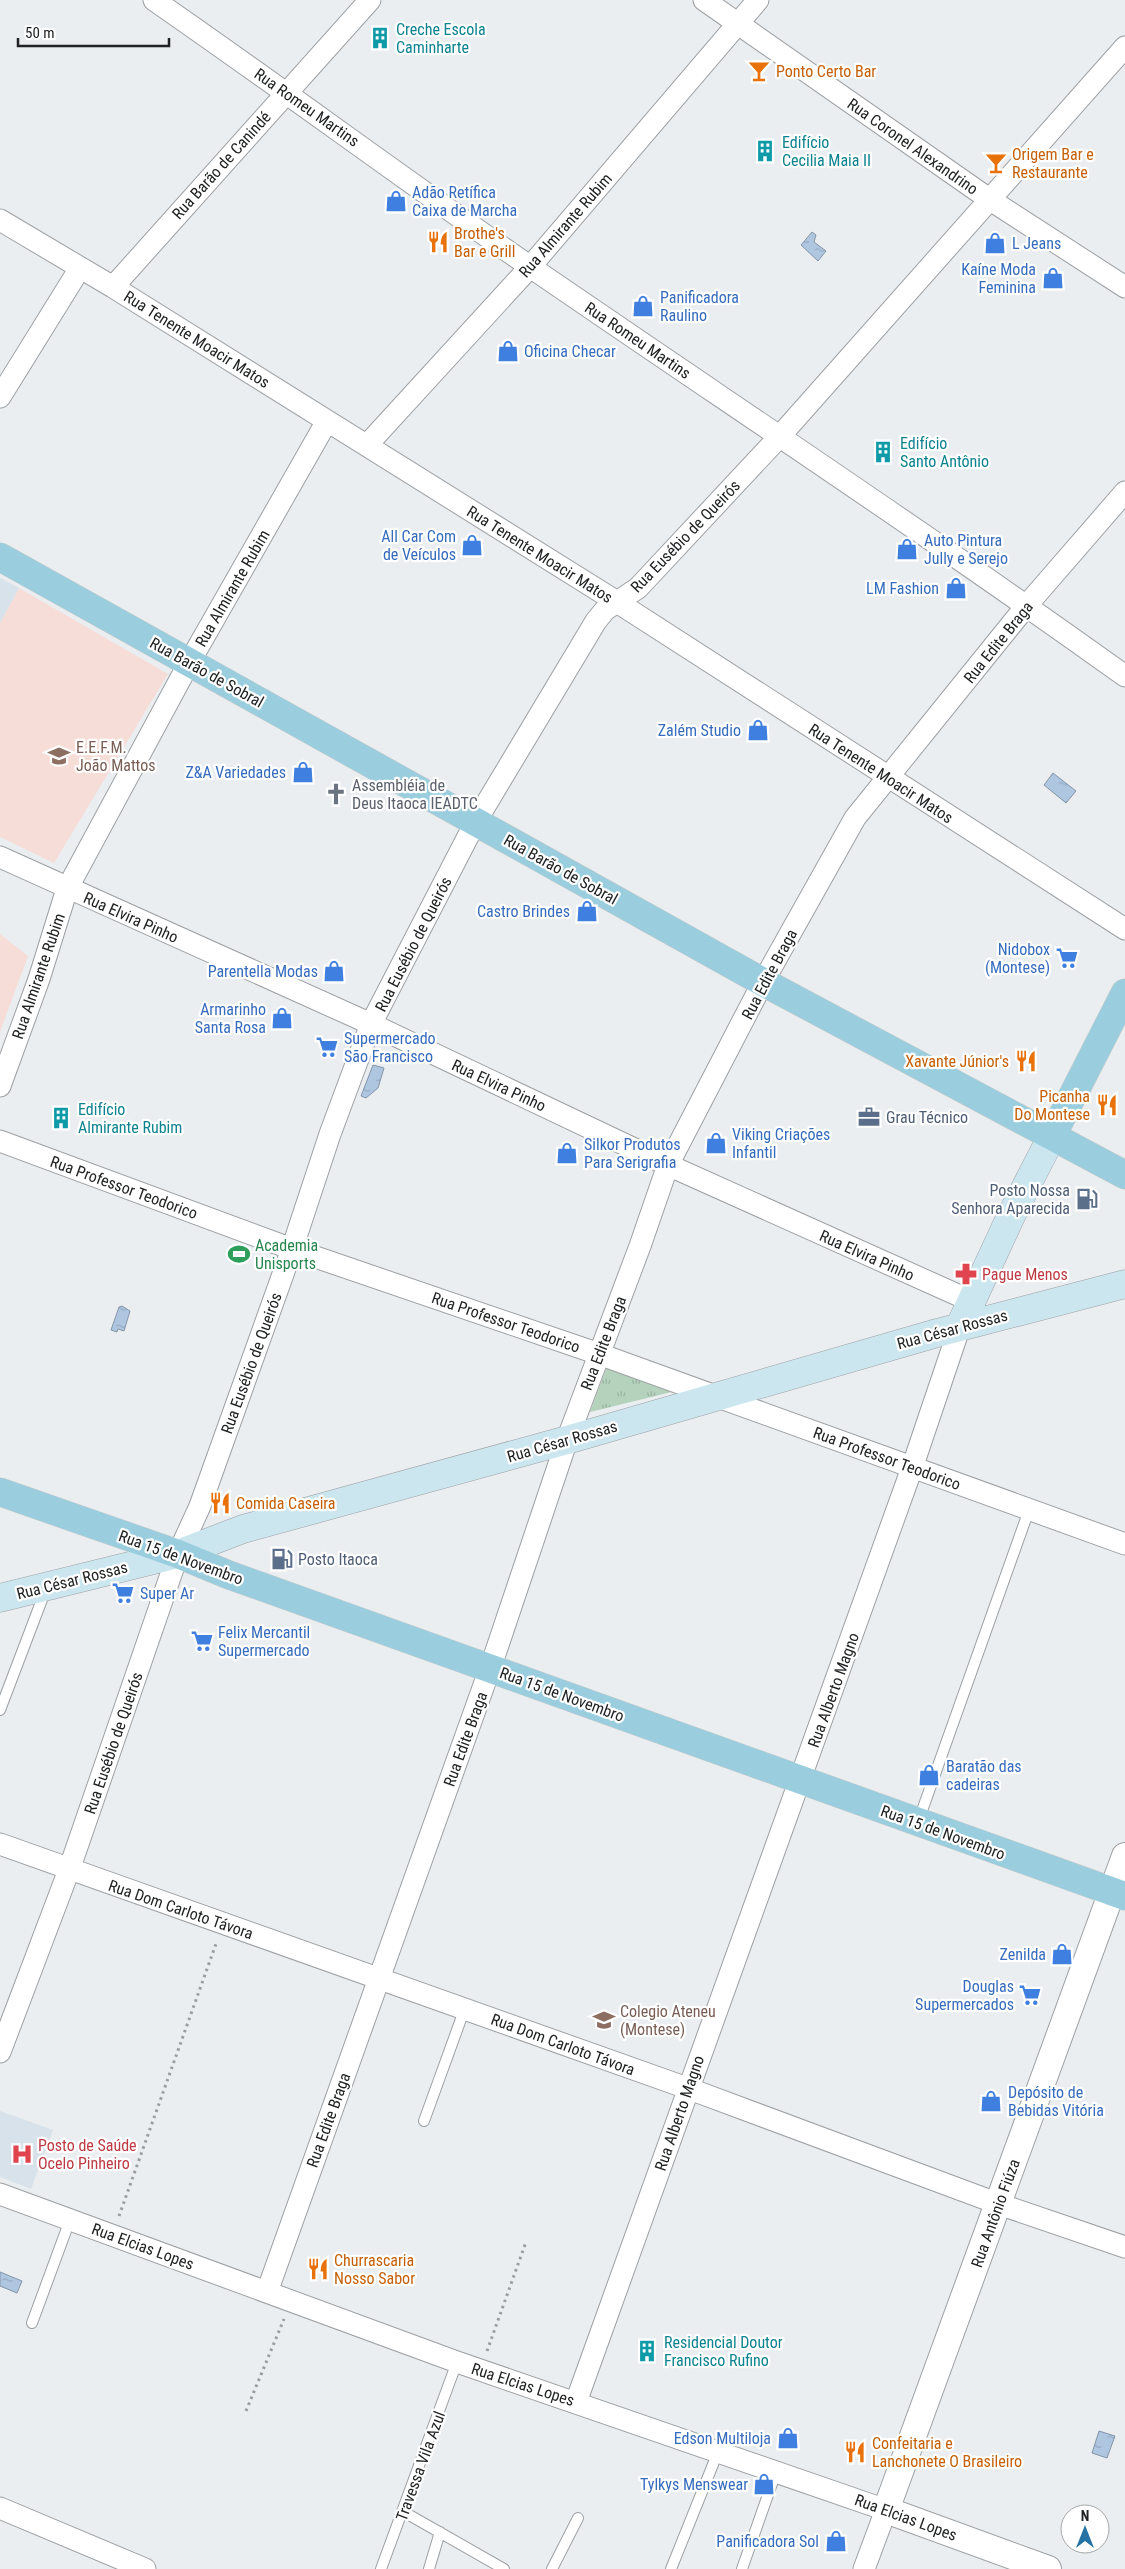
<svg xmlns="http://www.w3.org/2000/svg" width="1125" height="2569" font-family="'Roboto Condensed',sans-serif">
<defs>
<pattern id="park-tufts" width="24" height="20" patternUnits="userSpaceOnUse" patternTransform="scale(1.25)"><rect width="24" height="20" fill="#b4d2bc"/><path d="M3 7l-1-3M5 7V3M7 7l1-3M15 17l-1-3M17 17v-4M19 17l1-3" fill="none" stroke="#9ab4a1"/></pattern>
<pattern id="water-ripples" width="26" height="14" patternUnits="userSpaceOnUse" patternTransform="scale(1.25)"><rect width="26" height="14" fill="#afc6e1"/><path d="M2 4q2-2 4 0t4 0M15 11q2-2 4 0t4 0" fill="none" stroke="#96aac1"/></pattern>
</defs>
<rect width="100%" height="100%" fill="#eaeef1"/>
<path fill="#f7ddd7" d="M19,588L168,674L54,863L0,837V623Z
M0,934L28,956L0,1032Z"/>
<path fill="#d7e2ea" d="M0,578L19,588L0,623Z
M0,2111L53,2130L31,2189L0,2177Z"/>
<path fill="url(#park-tufts)" d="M609,1361L684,1389L590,1412Z"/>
<path fill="url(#water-ripples)" stroke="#8495a8" d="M812,232L816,235L814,242L826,251L818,261L801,245Z
M1053,773L1076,791L1066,803L1044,785Z
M373,1065L384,1068L378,1088L366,1098L361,1096Z
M122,1306L130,1311L124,1331L118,1329L117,1332L111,1330L119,1307Z
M0,2272L22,2281L17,2293L0,2286Z
M1099,2431L1115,2436L1107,2458L1092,2453Z"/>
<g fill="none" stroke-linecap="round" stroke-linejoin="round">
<g stroke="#9da0a3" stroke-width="12">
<path id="service" d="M0,1710L46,1589
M918,1822L1029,1510
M424,2121L465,2008
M32,2323L70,2220
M404,2512L504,2569
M381,2569L457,2362
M429,2569L440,2532
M552,2569L578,2518
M671,2569L718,2452
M742,2569L776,2472"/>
</g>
<g stroke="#9da0a3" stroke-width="23">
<path id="minor" d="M154,0C281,88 405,180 532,268C730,404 930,536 1125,676
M704,0L989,199L1125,287
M0,220L113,287L617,602L1125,929
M113,287L370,0
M0,397L80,268
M367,445L530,267L758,0
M0,857L371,1024L668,1165L971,1301
M0,1086L39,979L67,889L189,663L327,421
M0,1141L292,1249L599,1354L1125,1544
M0,1844L687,2088L999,2204L1125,2247
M0,2052L69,1870L178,1554L200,1506L292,1249L330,1134L371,1024L476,821L596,621L605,610L638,588L780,436L1125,47
M0,2194L457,2362L886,2510L864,2569
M267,2292L494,1657L567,1440L640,1246L668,1165L763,982L855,818L1027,605L1125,492
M576,2402L912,1468L960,1326
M0,2508L145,2569"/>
</g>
<g stroke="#9da0a3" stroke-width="28">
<path id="tertiary" d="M1048,2569L886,2510L1125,1856"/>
</g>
<g stroke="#9da0a3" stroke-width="29">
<path id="secondary" d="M960,1326L1011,1216L1052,1136
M0,1598L178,1554L243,1529L567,1440L937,1333L1125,1284"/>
</g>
<g stroke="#c9caca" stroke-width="29">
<path id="primary" d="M0,557L763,982L1125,1175
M1052,1136L1125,993
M0,1492L178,1554L229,1575L1125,1896"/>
</g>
<path stroke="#9a9ea0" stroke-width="3" stroke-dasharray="2.5 4" stroke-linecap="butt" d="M119,2216L217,1941
M487,2351L526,2242
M246,2411L284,2319"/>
<use href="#service" stroke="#fff" stroke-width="10"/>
<use href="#minor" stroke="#fff" stroke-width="21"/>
<use href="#tertiary" stroke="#fff" stroke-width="26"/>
<use href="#secondary" stroke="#cce6ef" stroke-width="28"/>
<use href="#primary" stroke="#9acedf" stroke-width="28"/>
</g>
<defs>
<g id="building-bare" transform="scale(1.725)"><path d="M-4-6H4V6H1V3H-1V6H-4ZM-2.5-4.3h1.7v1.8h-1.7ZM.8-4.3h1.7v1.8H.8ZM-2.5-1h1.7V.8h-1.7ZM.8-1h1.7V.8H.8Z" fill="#0f9aa8" stroke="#fff" stroke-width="2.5" paint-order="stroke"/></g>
<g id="bar-bare" transform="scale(1.725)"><path d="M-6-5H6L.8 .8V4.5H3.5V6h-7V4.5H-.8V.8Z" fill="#e8710a" stroke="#fff" stroke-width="2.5" paint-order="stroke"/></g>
<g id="shop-bare" transform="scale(1.725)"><path d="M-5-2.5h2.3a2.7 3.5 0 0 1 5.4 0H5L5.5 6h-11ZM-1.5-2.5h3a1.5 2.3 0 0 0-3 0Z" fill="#3f7fe0" stroke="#fff" stroke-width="2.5" paint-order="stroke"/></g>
<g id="restaurant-bare" transform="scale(1.725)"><path d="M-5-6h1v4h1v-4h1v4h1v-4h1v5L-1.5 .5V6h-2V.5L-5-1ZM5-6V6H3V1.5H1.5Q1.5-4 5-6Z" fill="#e8710a" stroke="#fff" stroke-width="2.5" paint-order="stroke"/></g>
<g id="school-bare" transform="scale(1.725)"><path d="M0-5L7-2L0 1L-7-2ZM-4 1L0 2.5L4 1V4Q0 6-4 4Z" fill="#8d6e63" stroke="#fff" stroke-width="2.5" paint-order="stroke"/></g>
<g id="church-bare" transform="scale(1.725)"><path d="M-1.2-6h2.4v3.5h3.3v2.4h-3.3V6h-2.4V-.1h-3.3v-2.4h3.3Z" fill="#6b7280" stroke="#fff" stroke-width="2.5" paint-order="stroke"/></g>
<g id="supermarket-bare" transform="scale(1.725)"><path d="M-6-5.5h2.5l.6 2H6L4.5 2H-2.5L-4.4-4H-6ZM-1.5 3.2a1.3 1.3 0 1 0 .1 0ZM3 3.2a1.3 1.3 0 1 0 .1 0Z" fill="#3f7fe0" stroke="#fff" stroke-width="2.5" paint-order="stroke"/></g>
<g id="office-bare" transform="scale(1.725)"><path d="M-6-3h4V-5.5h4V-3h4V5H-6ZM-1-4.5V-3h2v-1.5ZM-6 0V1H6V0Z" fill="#5c6f8a" stroke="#fff" stroke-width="2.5" paint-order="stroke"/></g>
<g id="fuel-bare" transform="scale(1.725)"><path d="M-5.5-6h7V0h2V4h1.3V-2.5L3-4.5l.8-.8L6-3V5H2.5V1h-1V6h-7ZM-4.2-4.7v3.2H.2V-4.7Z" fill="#5c6f8a" stroke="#fff" stroke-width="2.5" paint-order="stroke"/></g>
<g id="stadium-bare" transform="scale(1.725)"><path d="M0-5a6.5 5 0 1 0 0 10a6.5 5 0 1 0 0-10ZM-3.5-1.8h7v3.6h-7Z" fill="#2e9e5b" stroke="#fff" stroke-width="2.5" paint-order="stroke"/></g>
<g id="pharmacy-bare" transform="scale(1.725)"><path d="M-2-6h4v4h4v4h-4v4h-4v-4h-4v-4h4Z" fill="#e0444e" stroke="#fff" stroke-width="2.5" paint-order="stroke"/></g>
<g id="hospital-bare" transform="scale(1.725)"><path d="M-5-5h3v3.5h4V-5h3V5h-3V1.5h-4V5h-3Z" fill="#e0444e" stroke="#fff" stroke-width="2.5" paint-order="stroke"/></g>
</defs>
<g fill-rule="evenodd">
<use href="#building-bare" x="380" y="38"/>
<use href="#bar-bare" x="759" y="71"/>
<use href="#building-bare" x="765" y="151"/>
<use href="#bar-bare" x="996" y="163"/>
<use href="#shop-bare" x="396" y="201"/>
<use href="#restaurant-bare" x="438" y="242"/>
<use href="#shop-bare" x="995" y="243"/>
<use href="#shop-bare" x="1053" y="278"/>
<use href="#shop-bare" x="643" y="306"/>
<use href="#shop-bare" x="508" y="351"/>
<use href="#building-bare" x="883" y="452"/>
<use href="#shop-bare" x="472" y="545"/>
<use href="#shop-bare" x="907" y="549"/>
<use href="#shop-bare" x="956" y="588"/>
<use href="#shop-bare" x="758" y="730"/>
<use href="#school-bare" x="59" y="756"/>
<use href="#shop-bare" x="303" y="772"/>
<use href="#church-bare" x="336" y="794"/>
<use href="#shop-bare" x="587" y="911"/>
<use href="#supermarket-bare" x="1067" y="958"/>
<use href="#shop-bare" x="334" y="971"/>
<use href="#shop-bare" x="282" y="1018"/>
<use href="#supermarket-bare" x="327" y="1047"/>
<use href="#restaurant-bare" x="1026" y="1061"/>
<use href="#restaurant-bare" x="1107" y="1105"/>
<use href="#office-bare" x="869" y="1117"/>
<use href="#building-bare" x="61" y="1118"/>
<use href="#shop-bare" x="716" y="1143"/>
<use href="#shop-bare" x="567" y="1153"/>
<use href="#fuel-bare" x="1087" y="1199"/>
<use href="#stadium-bare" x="239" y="1254"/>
<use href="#pharmacy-bare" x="966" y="1274"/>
<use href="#restaurant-bare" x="220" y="1503"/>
<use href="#fuel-bare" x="282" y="1559"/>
<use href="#supermarket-bare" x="123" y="1593"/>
<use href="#supermarket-bare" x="202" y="1641"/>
<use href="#shop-bare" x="929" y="1775"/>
<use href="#shop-bare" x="1062" y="1954"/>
<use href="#supermarket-bare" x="1030" y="1995"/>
<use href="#school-bare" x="604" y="2020"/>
<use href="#shop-bare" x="991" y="2101"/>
<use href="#hospital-bare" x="22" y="2154"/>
<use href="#restaurant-bare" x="318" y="2269"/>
<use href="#building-bare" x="647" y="2351"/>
<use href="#shop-bare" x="788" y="2438"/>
<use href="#restaurant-bare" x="855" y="2452"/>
<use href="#shop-bare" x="764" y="2484"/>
<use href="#shop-bare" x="836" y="2541"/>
</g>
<g text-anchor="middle" stroke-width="4.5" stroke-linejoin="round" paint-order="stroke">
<g font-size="16" fill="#0d838f" stroke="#fff" text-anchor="start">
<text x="396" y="35">Creche Escola<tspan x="396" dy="18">Caminharte</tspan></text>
<text x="782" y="148">Edifício<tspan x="782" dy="18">Cecilia Maia II</tspan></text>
<text x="900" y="449">Edifício<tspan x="900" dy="18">Santo Antônio</tspan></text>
<text x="78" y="1115">Edifício<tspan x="78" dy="18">Almirante Rubim</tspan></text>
<text x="664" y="2348">Residencial Doutor<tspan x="664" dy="18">Francisco Rufino</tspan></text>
</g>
<g font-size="16" fill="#c56008" stroke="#fff" text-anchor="start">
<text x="776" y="77">Ponto Certo Bar</text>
<text x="1012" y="160">Origem Bar e<tspan x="1012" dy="18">Restaurante</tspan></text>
<text x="454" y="239">Brothe's<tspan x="454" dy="18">Bar e Grill</tspan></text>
<text x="1009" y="1067" text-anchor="end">Xavante Júnior's</text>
<text x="1090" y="1102" text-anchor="end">Picanha<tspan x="1090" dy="18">Do Montese</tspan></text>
<text x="236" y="1509">Comida Caseira</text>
<text x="334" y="2266">Churrascaria<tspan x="334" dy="18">Nosso Sabor</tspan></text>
<text x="872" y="2449">Confeitaria e<tspan x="872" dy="18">Lanchonete O Brasileiro</tspan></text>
</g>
<g font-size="16" fill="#202223" stroke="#fff">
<text transform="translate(307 107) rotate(35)" y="6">Rua Romeu Martins</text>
<text transform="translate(913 146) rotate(35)" y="6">Rua Coronel Alexandrino</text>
<text transform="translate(221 165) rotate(-48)" y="6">Rua Barão de Canindé</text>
<text transform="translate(565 225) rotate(-49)" y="6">Rua Almirante Rubim</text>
<text transform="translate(197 339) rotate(32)" y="6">Rua Tenente Moacir Matos</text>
<text transform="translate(638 340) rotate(34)" y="6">Rua Romeu Martins</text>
<text transform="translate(685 536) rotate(-46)" y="6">Rua Eusébio de Queirós</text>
<text transform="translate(540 554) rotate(32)" y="6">Rua Tenente Moacir Matos</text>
<text transform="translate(232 588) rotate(-60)" y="6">Rua Almirante Rubim</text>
<text transform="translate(998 642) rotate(-51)" y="6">Rua Edite Braga</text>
<text transform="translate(207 672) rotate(29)" y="6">Rua Barão de Sobral</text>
<text transform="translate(881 773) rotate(33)" y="6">Rua Tenente Moacir Matos</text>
<text transform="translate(561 869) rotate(29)" y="6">Rua Barão de Sobral</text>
<text transform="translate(131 917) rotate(24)" y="6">Rua Elvira Pinho</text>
<text transform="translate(413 944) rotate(-63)" y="6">Rua Eusébio de Queirós</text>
<text transform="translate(769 974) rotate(-62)" y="6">Rua Edite Braga</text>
<text transform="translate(38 976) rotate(-71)" y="6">Rua Almirante Rubim</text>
<text transform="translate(499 1085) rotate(25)" y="6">Rua Elvira Pinho</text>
<text transform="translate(124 1187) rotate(20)" y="6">Rua Professor Teodorico</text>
<text transform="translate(867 1255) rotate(24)" y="6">Rua Elvira Pinho</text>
<text transform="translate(506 1322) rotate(19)" y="6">Rua Professor Teodorico</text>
<text transform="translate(952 1329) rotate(-15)" y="6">Rua César Rossas</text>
<text transform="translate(603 1343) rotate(-69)" y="6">Rua Edite Braga</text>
<text transform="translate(251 1363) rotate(-70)" y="6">Rua Eusébio de Queirós</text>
<text transform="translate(562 1441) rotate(-16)" y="6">Rua César Rossas</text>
<text transform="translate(887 1458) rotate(20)" y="6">Rua Professor Teodorico</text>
<text transform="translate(181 1557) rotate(20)" y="6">Rua 15 de Novembro</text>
<text transform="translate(72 1580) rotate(-14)" y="6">Rua César Rossas</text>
<text transform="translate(833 1690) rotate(-70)" y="6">Rua Alberto Magno</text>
<text transform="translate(562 1694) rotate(20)" y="6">Rua 15 de Novembro</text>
<text transform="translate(465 1739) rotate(-70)" y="6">Rua Edite Braga</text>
<text transform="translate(113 1743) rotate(-71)" y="6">Rua Eusébio de Queirós</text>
<text transform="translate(943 1832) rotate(20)" y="6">Rua 15 de Novembro</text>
<text transform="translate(181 1909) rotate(19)" y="6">Rua Dom Carloto Távora</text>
<text transform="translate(563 2044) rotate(20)" y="6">Rua Dom Carloto Távora</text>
<text transform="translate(679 2113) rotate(-71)" y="6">Rua Alberto Magno</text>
<text transform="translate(328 2120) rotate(-70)" y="6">Rua Edite Braga</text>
<text transform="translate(995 2213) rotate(-70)" y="6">Rua Antônio Fiúza</text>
<text transform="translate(143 2246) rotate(20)" y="6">Rua Elcias Lopes</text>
<text transform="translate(523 2384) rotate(18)" y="6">Rua Elcias Lopes</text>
<text transform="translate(420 2466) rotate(-70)" y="6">Travessa Vila Azul</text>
<text transform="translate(906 2517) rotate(20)" y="6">Rua Elcias Lopes</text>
</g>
<g font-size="16" fill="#366cbe" stroke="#fff" text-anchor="end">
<text x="412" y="198" text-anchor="start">Adão Retífica<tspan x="412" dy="18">Caixa de Marcha</tspan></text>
<text x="1012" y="249" text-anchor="start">L Jeans</text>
<text x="1036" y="275">Kaíne Moda<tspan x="1036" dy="18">Feminina</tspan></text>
<text x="660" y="303" text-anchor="start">Panificadora<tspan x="660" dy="18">Raulino</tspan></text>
<text x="524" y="357" text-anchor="start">Oficina Checar</text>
<text x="456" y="542">All Car Com<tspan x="456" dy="18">de Veículos</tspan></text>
<text x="924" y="546" text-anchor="start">Auto Pintura<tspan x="924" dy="18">Jully e Serejo</tspan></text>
<text x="939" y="594">LM Fashion</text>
<text x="741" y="736">Zalém Studio</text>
<text x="286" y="778">Z&amp;A Variedades</text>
<text x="570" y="917">Castro Brindes</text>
<text x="1050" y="955">Nidobox<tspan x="1050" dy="18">(Montese)</tspan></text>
<text x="318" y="977">Parentella Modas</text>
<text x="266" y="1015">Armarinho<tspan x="266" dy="18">Santa Rosa</tspan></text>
<text x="344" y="1044" text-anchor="start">Supermercado<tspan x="344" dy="18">São Francisco</tspan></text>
<text x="732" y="1140" text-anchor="start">Viking Criações<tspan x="732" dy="18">Infantil</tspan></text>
<text x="584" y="1150" text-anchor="start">Silkor Produtos<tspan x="584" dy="18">Para Serigrafia</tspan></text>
<text x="140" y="1599" text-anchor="start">Super Ar</text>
<text x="218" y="1638" text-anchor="start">Felix Mercantil<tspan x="218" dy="18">Supermercado</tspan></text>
<text x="946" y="1772" text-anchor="start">Baratão das<tspan x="946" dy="18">cadeiras</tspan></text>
<text x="1046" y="1960">Zenilda</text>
<text x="1014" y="1992">Douglas<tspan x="1014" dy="18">Supermercados</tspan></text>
<text x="1008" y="2098" text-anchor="start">Depósito de<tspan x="1008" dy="18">Bebidas Vitória</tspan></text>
<text x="771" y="2444">Edson Multiloja</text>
<text x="748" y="2490">Tylkys Menswear</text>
<text x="819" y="2547">Panificadora Sol</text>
</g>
<g font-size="16" fill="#785e54" stroke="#fff" text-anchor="start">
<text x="76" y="753">E.E.F.M.<tspan x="76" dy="18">João Mattos</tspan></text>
<text x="620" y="2017">Colegio Ateneu<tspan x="620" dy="18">(Montese)</tspan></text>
</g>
<g font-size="16" fill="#5b616d" stroke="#fff" text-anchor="start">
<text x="352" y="791">Assembléia de<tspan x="352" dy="18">Deus Itaoca IEADTC</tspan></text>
</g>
<g font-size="16" fill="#4e5e75" stroke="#fff" text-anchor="start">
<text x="886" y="1123">Grau Técnico</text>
<text x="1070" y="1196" text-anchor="end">Posto Nossa<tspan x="1070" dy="18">Senhora Aparecida</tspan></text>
<text x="298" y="1565">Posto Itaoca</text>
</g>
<g font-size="16" fill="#27864d" stroke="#fff" text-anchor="start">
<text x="255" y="1251">Academia<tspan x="255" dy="18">Unisports</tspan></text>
</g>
<g font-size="16" fill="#be3a42" stroke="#fff" text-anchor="start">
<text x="982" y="1280">Pague Menos</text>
<text x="38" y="2151">Posto de Saúde<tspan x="38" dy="18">Ocelo Pinheiro</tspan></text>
</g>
</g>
<g transform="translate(1085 2529)"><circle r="24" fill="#ffffff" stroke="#a6a7a7"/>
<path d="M0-4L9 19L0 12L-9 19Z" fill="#2573a5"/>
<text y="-8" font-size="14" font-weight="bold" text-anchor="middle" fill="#202223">N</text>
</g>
<path d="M18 38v8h151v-8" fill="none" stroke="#202223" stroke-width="2.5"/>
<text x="25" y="38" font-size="15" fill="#202223" stroke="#ffffff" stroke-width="4" paint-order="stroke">50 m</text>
</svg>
